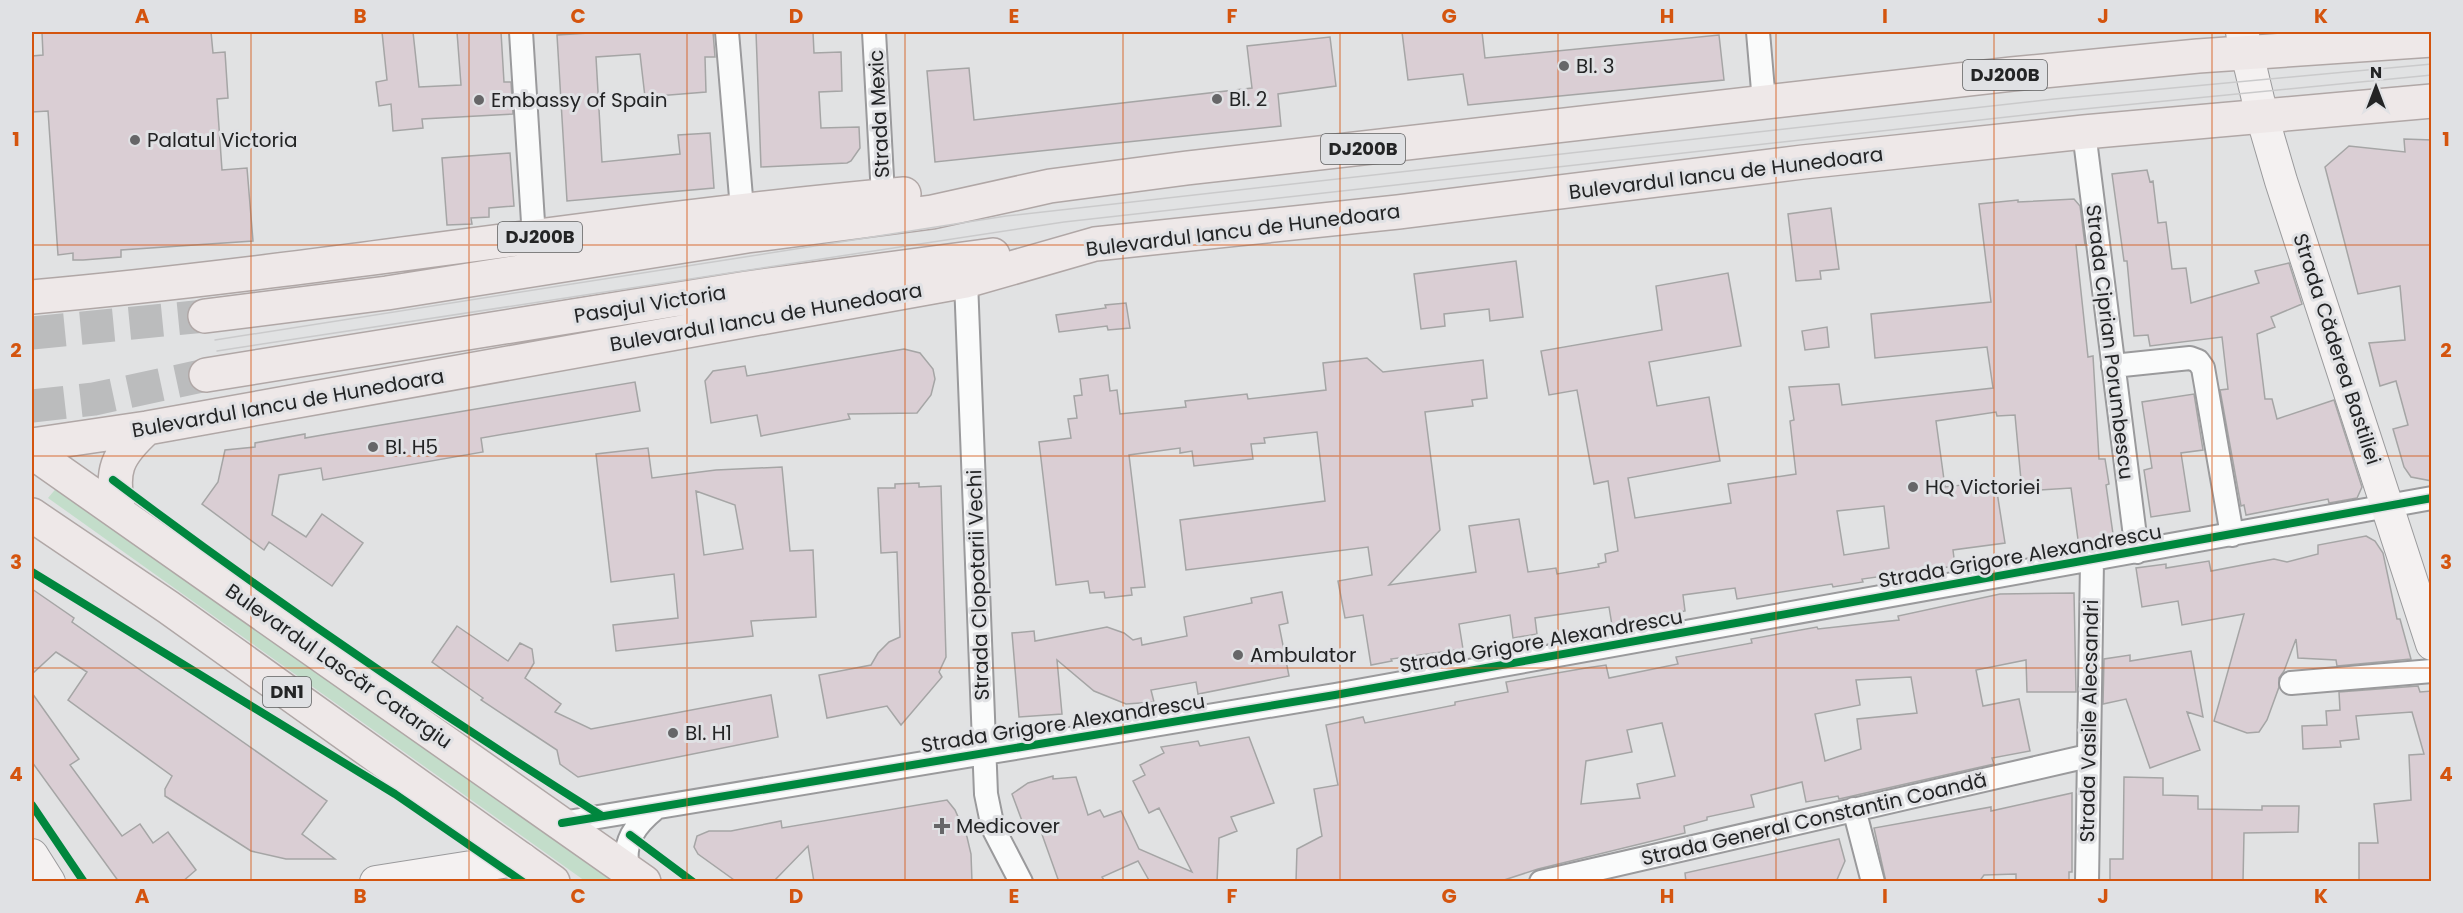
<svg xmlns="http://www.w3.org/2000/svg" width="2463" height="913" font-family="Poppins,sans-serif">
<rect width="100%" height="100%" fill="#e1e2e3"/>
<path fill="#c3ddca" d="M59,485L615,881H585L48,498Z"/>
<path fill="#daced4" stroke="#a5a5a5" stroke-width="1.5" fill-rule="evenodd" d="M42,32H211L213,53L225,52L228,98L217,99L222,170L247,168L253,241L121,250V257L83,260H73V253L58,255L48,111L32,112V56L43,55Z
M382,32H413L419,87L461,85L457,32H501L504,82H511L513,114L422,119L423,128L393,131L391,104L379,106L376,82L387,80Z
M605,32H713L715,57H705L706,92L645,97L640,54L596,57L602,162L680,154L678,135L710,133L714,188L567,201L557,35Z
M756,32H813L814,53L841,52L842,91L819,92L821,128L859,127L860,148L851,161L847,163L761,167Z
M1402,32H1482L1485,58L1719,35L1724,80L1468,105L1463,74L1408,80Z
M1330,37L1336,86L1278,94L1281,126L935,162L927,71L969,68L974,120L1252,88L1247,46Z
M2404,139L2432,140V481L2411,477L2404,467L2393,429L2408,425L2396,381L2380,386L2369,343L2405,340L2400,286L2358,294L2325,167L2349,146L2405,152Z
M510,153L514,206L489,208V217L471,218L472,224L447,225L442,158Z
M2147,170L2150,182L2153,181L2158,223L2166,222L2172,269L2186,268L2191,303L2259,283L2255,271L2289,263L2302,304L2271,317L2275,327L2257,334L2265,399H2272L2277,419L2334,400L2362,487L2357,498L2329,503L2328,499L2246,515L2244,505L2241,506L2220,390L2228,389L2222,337L2150,346L2148,335L2134,336L2127,261H2124L2112,174Z
M2074,199L2080,206L2085,245H2076L2088,357L2093,356L2099,459H2105L2109,484L2106,485L2114,541L2079,547L2071,488L2022,491L2015,415L1997,416L1996,412L1936,421L1945,487L1980,483L1982,495L1997,492L2005,543L1953,550L1955,566L1862,579L1863,582L1833,587L1832,584L1737,599L1735,588L1683,595L1685,611L1612,625L1609,607L1535,618L1537,634L1513,638L1510,615L1459,624L1463,649L1391,659L1392,661L1371,665L1363,615L1345,618L1338,581L1372,575L1368,547L1186,570L1180,520L1325,501L1317,432L1264,438L1265,443L1251,444L1253,459L1194,466L1192,451L1180,453V448L1129,455L1145,587L1131,588L1132,595L1105,598L1104,592L1090,593L1088,581L1056,585L1039,442L1071,438L1068,419L1077,418L1074,396L1082,395L1080,379L1108,375L1110,391L1117,390L1120,414L1186,407L1185,401L1247,394L1248,399L1326,390L1323,363L1367,358L1383,372L1483,360L1487,398L1472,400L1473,406L1425,412L1440,530L1389,585L1476,572L1469,526L1519,519L1528,572L1556,568L1557,574L1599,567L1598,564L1606,562L1605,554L1618,551L1608,481L1594,484L1577,390L1549,395L1541,351L1662,330L1656,286L1728,273L1741,346L1649,362L1657,406L1709,397L1720,461L1628,478L1635,518L1731,503L1728,484L1796,474L1790,421L1794,420L1789,387L1839,384L1842,405L1993,388L1987,347L1875,358L1871,314L1991,302L1979,204L2018,200V202ZM1884,506L1889,548L1844,555L1837,511Z
M1831,208L1839,269L1820,271L1821,279L1796,281L1788,214Z
M1516,261L1523,317L1490,321L1489,309L1444,314L1445,326L1421,329L1414,274Z
M1126,303L1130,328L1108,330L1107,326L1059,332L1056,315L1106,308L1105,305Z
M1827,327L1829,347L1805,350L1802,331Z
M904,349L920,353L933,369L935,379L931,395L917,413L848,414L850,419L761,436L757,415L711,423L705,381L713,371L745,366L747,376Z
M635,382L640,411L481,438L483,452L323,480L321,468L279,475L272,515L306,537L322,514L363,543L332,586L269,542L264,550L202,504L218,482L225,450L255,447V443L305,434V438L328,434Z
M2194,394L2203,450L2181,453L2190,511L2151,517L2144,470L2152,468L2142,402Z
M648,448L652,478L716,470L782,467L790,551L813,550L816,617L751,621L753,636L616,651L613,625L678,618L674,574L611,582L596,454ZM696,491L735,505L743,549L704,555Z
M919,483V487L941,486L946,657L939,672L942,677L901,725L887,706L827,718L819,675L871,665L878,653L889,642L900,637L897,552L881,553L878,488H895V484Z
M2366,536L2375,541L2383,553L2397,619H2400L2411,659L2337,666L2336,660L2298,658L2296,639L2284,671L2279,678V687L2267,720L2259,732L2247,733L2214,721L2244,614L2182,625L2178,601L2142,607L2136,568L2166,564V568L2209,561L2211,571L2274,559L2287,562L2318,554V545Z
M32,589L74,618L72,622L327,801L302,834L335,859H286L251,851L165,796V789L172,776L68,700L87,672L56,652L32,674Z
M1282,592L1288,623L1279,625L1289,676L1198,694L1196,682L1151,690L1154,702L1126,704L1094,691L1057,660L1062,714L1019,717L1012,633L1034,631L1035,641L1107,627L1124,633L1133,640L1141,638L1142,645L1187,636L1184,617L1252,603L1251,598Z
M2074,593L2076,692H2027L2026,660L1976,670L1983,706L2019,699L2030,751L1992,758L1994,764L1839,799L1838,796L1806,802L1802,782L1751,795L1754,807L1707,817V820L1684,826L1685,833L1538,869L1498,882H1296L1297,849L1322,836L1314,789L1338,785L1326,725L1363,717L1365,723L1455,705V702L1508,692L1506,682L1586,668L1606,665L1609,678L1678,664L1676,657L1752,643L1751,639L1817,627L1818,629L1899,620L1898,616L2000,594ZM1911,677L1917,713L1857,719L1861,749L1825,761L1815,714L1860,705L1856,680ZM1662,723L1675,776L1637,784L1640,798L1581,804L1586,761L1632,752L1627,730Z
M457,626L508,661L520,643L532,649L534,663L525,678L561,704L555,712L591,729L771,695L778,737L578,777L560,764L557,750L481,700L483,698L432,662Z
M2191,651L2203,717L2187,712L2200,750L2150,768L2126,699L2103,704L2104,659L2130,655V661Z
M2418,686L2420,692L2432,691V882H2359V843H2378L2374,804L2411,800L2409,755L2424,754L2412,712L2356,716L2359,739L2340,741L2341,747L2303,749L2302,726L2327,725L2326,711L2340,710L2339,692Z
M32,693L79,759L70,765L122,836L140,824L153,843L168,832L196,870L182,882H119L32,762Z
M1249,737L1274,803L1231,817L1237,831L1219,838L1217,882H1150L1138,861L1102,877L1105,882H1059L1039,826L1025,829L1012,794L1028,783L1053,776V779L1076,777L1088,815L1100,810L1104,817L1121,811L1139,849L1192,872L1159,808L1149,813L1133,781L1145,775L1140,765L1164,753L1161,747L1198,741L1200,746Z
M2124,777L2163,778V795L2198,796V809L2262,810V806H2299L2298,832L2244,833L2243,882H2110V859H2123Z
M2072,793V872H2069V882H2016V874L1984,875L1979,882H1886L1874,828L1991,807V811Z
M947,800L955,810L967,837L971,854L972,882H814L808,846L773,882H737L698,854L694,847L697,836L709,831H731L781,821L782,828Z
M1839,839L1845,861L1836,882H1686L1685,873Z"/>
<g fill="none" stroke-linecap="round" stroke-linejoin="round">
<path stroke="#bbbcbd" stroke-width="33" stroke-dasharray="33 16" stroke-linecap="butt" d="M32,333L205,316
M32,406L94,399L206,375"/>
<g stroke="#9a9a9c" stroke-width="26">
<path id="street" d="M521,32L534,238
M727,32L742,209
M874,32L883,196
M1758,32L1764,102
M2084,132L2137,552
M966,281L986,794L993,828L1021,882
M2113,366L2190,358L2198,361L2203,368L2232,535
M2291,683L2432,671
M1854,809L1873,882
M562,823L1335,695L2432,498
M628,870C622,842 635,825 656,808
M1541,882L2088,756
M2087,882L2092,561"/>
</g>
<g stroke="#9a9a9c" stroke-width="34">
<path id="secondary" d="M2242,32L2262,116L2281,181L2432,644
M32,855L49,882
M376,882L522,859"/>
</g>
<g stroke="#b0a7a6" stroke-width="36">
<path id="primary" d="M32,297C323,271 612,220 904,194
M205,316L387,293L747,236L932,212L1050,186L1187,168L2012,74L2198,56L2432,40
M206,375L747,288L993,255
M32,445L147,428L966,281L1095,244L1398,212L1803,162L2084,132L2432,101
M32,452L644,882
M119,511C110,471 116,456 147,428
M32,515L168,607L553,882"/>
</g>
<use href="#street" stroke="#fafbfb" stroke-width="22"/>
<use href="#secondary" stroke="#f4f1f1" stroke-width="32"/>
<use href="#primary" stroke="#eee8e8" stroke-width="33"/>
<path stroke="#cacacb" stroke-width="1.5" d="M215,340L1006,216L2054,99L2432,64
M217,351L1064,222L2053,112L2432,75"/>
<g stroke="#e0e1e4" stroke-width="11">
<path id="cycleway" d="M113,480C271,599 435,711 602,816
M32,572L395,794L523,882
M32,805L84,882
M562,823L1335,695L2432,498
M630,835L693,882"/>
</g>
<use href="#cycleway" stroke="#00873e" stroke-width="8"/>
</g>
<path fill="none" stroke="#d4540e" stroke-width="1.5" stroke-opacity="0.55" d="M251,32V882M469,32V882M687,32V882M905,32V882M1123,32V882M1340,32V882M1558,32V882M1776,32V882M1994,32V882M2212,32V882M32,245H2432M32,456H2432M32,668H2432"/>
<g fill="#666668" stroke="#e0e1e4" stroke-width="2">
<circle cx="1564" cy="66" r="6"/>
<circle cx="1217" cy="99" r="6"/>
<circle cx="479" cy="100" r="6"/>
<circle cx="135" cy="140" r="6"/>
<circle cx="373" cy="447" r="6"/>
<circle cx="1913" cy="487" r="6"/>
<circle cx="1238" cy="655" r="6"/>
<circle cx="673" cy="733" r="6"/>
<path d="M939 817h6v6h6v6h-6v6h-6v-6h-6v-6h6z"/>
</g>
<g text-anchor="middle" stroke-width="6" stroke-linejoin="round" paint-order="stroke">
<g fill="#e0e1e4" stroke="#5c5d5e" stroke-width="1.5">
<rect x="1963" y="60" width="84" height="30" rx="4.5"/>
<rect x="1321" y="134" width="84" height="30" rx="4.5"/>
<rect x="498" y="222" width="84" height="30" rx="4.5"/>
<rect x="263" y="677" width="48" height="30" rx="4.5"/>
</g>
<g font-size="18" font-weight="bold" fill="#232425">
<text x="2005" y="81">DJ200B</text>
<text x="1363" y="155">DJ200B</text>
<text x="540" y="243">DJ200B</text>
<text x="287" y="698">DN1</text>
</g>
<g font-size="20" fill="#232425" stroke="#e0e1e4" text-anchor="start">
<text x="1576" y="73">Bl. 3</text>
<text x="1229" y="106">Bl. 2</text>
<text x="491" y="107">Embassy of Spain</text>
<text x="147" y="147">Palatul Victoria</text>
<text x="385" y="454">Bl. H5</text>
<text x="1925" y="494">HQ Victoriei</text>
<text x="1250" y="662">Ambulator</text>
<text x="685" y="740">Bl. H1</text>
<text x="956" y="833">Medicover</text>
</g>
<g font-size="20" fill="#232425" stroke="#e0e1e4">
<text transform="translate(879 114) rotate(-93)" y="7">Strada Mexic</text>
<text transform="translate(1726 173) rotate(-7)" y="7">Bulevardul Iancu de Hunedoara</text>
<text transform="translate(1243 230) rotate(-7)" y="7">Bulevardul Iancu de Hunedoara</text>
<text transform="translate(650 304) rotate(-9)" y="7">Pasajul Victoria</text>
<text transform="translate(766 317) rotate(-10)" y="7">Bulevardul Iancu de Hunedoara</text>
<text transform="translate(2110 342) rotate(83)" y="7">Strada Ciprian Porumbescu</text>
<text transform="translate(2337 349) rotate(72)" y="7">Strada Căderea Bastiliei</text>
<text transform="translate(288 403) rotate(-10)" y="7">Bulevardul Iancu de Hunedoara</text>
<text transform="translate(2020 556) rotate(-10)" y="7">Strada Grigore Alexandrescu</text>
<text transform="translate(978 585) rotate(-92)" y="7">Strada Clopotarii Vechi</text>
<text transform="translate(1541 641) rotate(-10)" y="7">Strada Grigore Alexandrescu</text>
<text transform="translate(339 666) rotate(35)" y="7">Bulevardul Lascăr Catargiu</text>
<text transform="translate(2089 721) rotate(-89)" y="7">Strada Vasile Alecsandri</text>
<text transform="translate(1063 723) rotate(-9)" y="7">Strada Grigore Alexandrescu</text>
<text transform="translate(1814 819) rotate(-13)" y="7">Strada General Constantin Coandă</text>
</g>
</g>
<rect width="2463" height="913" fill="none" stroke="#e0e1e4" stroke-width="66"/>
<g transform="translate(2376 87)" stroke="#e0e1e4" stroke-width="4.5" paint-order="stroke">
<path d="M0-4.5L10 22L0 15L-10 22Z" fill="#232425"/>
<text y="-9" font-size="16" font-weight="bold" text-anchor="middle" fill="#232425">N</text>
</g>
<rect x="33" y="33" width="2397" height="847" fill="none" stroke="#d4540e" stroke-width="2"/>
<g font-size="20" text-anchor="middle" font-weight="bold" fill="#d4540e">
<text x="142" y="23">A</text>
<text x="360" y="23">B</text>
<text x="578" y="23">C</text>
<text x="796" y="23">D</text>
<text x="1014" y="23">E</text>
<text x="1232" y="23">F</text>
<text x="1449" y="23">G</text>
<text x="1667" y="23">H</text>
<text x="1885" y="23">I</text>
<text x="2103" y="23">J</text>
<text x="2321" y="23">K</text>
<text x="16" y="146">1</text>
<text x="2446" y="146">1</text>
<text x="16" y="357">2</text>
<text x="2446" y="357">2</text>
<text x="16" y="569">3</text>
<text x="2446" y="569">3</text>
<text x="16" y="781">4</text>
<text x="2446" y="781">4</text>
<text x="142" y="903">A</text>
<text x="360" y="903">B</text>
<text x="578" y="903">C</text>
<text x="796" y="903">D</text>
<text x="1014" y="903">E</text>
<text x="1232" y="903">F</text>
<text x="1449" y="903">G</text>
<text x="1667" y="903">H</text>
<text x="1885" y="903">I</text>
<text x="2103" y="903">J</text>
<text x="2321" y="903">K</text>
</g>
</svg>
